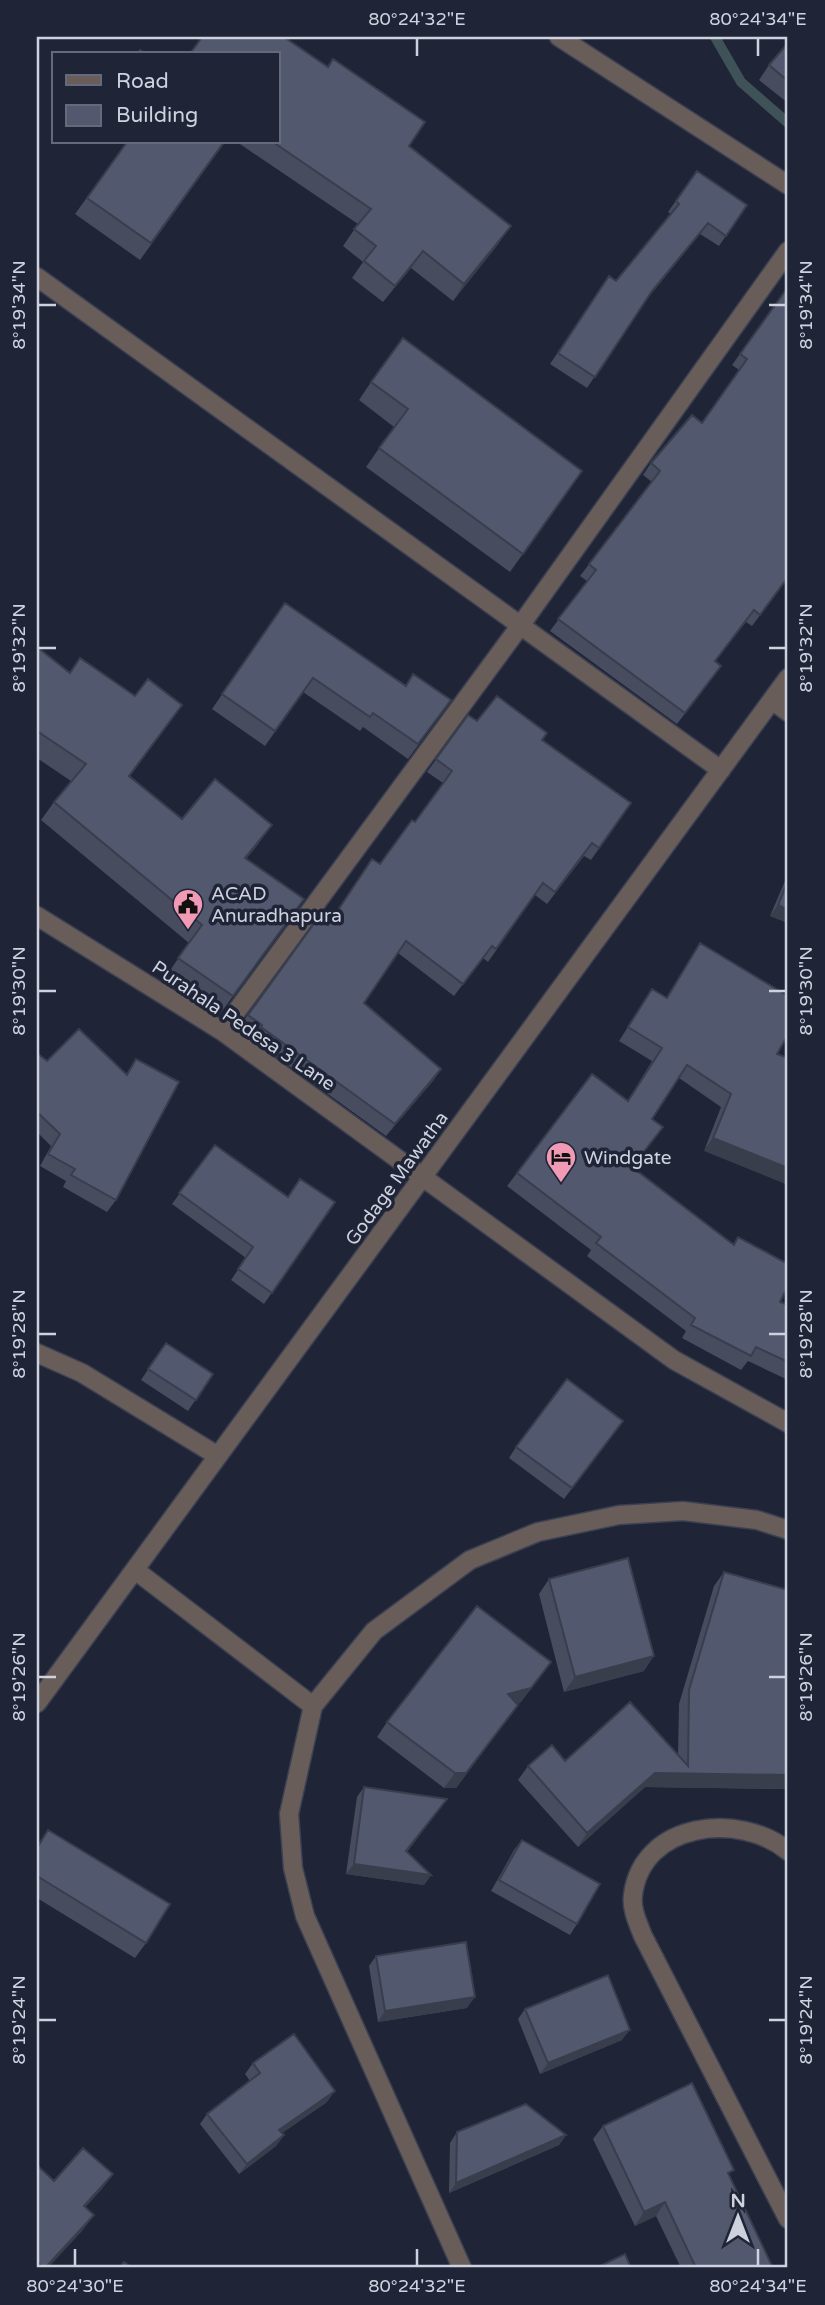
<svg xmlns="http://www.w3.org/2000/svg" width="825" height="2305" font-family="'Varela Round',sans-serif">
<rect width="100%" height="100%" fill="#1f2437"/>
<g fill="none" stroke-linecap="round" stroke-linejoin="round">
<path stroke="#3e5258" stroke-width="10" d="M715,37L741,82L788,123"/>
<g stroke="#3b4052" stroke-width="21">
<path id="minor" d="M559,37L788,185
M37,277L721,770
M772,700L788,712
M37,916L222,1031L674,1360L788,1423
M222,1031L520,626L788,251
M37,1353L82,1373L218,1456
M135,1570L313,1706
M37,1703L788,678
M788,1851C739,1811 642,1822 633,1895C631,1909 638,1923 643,1936L788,2219
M462,2268L305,1916L293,1868L289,1814L313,1706L374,1631L470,1560L538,1532L619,1515L683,1511L757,1520L788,1530"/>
</g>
<use href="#minor" stroke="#695d5a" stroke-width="18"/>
</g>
<path fill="#474c5f" d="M788,43V103L759,80L769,65Z
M127,142H225L140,260L75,214Z
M237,142H278L409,146L499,243L453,301L411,268L383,302L352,278L363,262L343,246L358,224Z
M697,171L747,205L719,246L700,234L647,299L587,388L550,364L609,276L616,281L671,214L668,212Z
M788,287V578L752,626L746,622L715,661L721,666L677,724L550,631L587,581L580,576L652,482L643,475L651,463L702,423L739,370L732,365Z
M371,382L582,471L510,572L366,467L394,427L359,400Z
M285,603L406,686L451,700L408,759L363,727L360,731L303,692L265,746L212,709Z
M37,647L70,673L169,723L130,776L182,819L259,843L246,859L304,899L220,1014L166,976L189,943L41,820L54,802L71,781L37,758Z
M468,715L477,721L542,740L631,803L591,860L584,856L547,904L535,895L488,962L483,958L454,996L398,953L364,1003L441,1069L433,1081L386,1136L252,1039L254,1037L239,1027L318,918L328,925L415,822L443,783L427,772Z
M788,874V923L770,916Z
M700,943L788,1035L704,1151L721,1107L679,1078L652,1119L663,1127L633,1167L733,1245L738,1237L780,1302L788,1305V1380L748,1361L741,1370L682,1338L686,1331L587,1256L591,1250L507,1186L517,1173L628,1101L652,1061L619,1041L652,989L666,998Z
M37,1053L47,1061L126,1074L136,1059L116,1200L107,1212L63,1187L66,1181L40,1166L51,1146L37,1132Z
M215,1145L288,1197L335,1202L264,1304L231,1280L246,1258L172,1204Z
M166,1343L213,1374L188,1411L141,1380Z
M615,1431L564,1499L509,1458L516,1447Z
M724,1572L788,1789L645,1787L578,1847L518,1780L528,1766L565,1761L678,1756L679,1704L714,1586Z
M549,1579L644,1671L564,1692L539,1594Z
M540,1677L520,1703L517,1704L518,1705L507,1720L456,1788H444L377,1737L387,1722Z
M364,1787L439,1809L407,1852L431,1875L424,1885L346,1874L357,1797Z
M48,1830L146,1943L135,1958L37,1898V1846Z
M522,1840L577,1924L570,1935L491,1891L514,1850Z
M376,1956L467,2008L378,2022L369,1966Z
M525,2009L622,2040L540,2074L518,2019Z
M253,2063L327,2102L282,2133L284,2135L276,2146L239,2174L200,2124L207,2114L250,2081L245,2074Z
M603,2126L729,2177L773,2268H681L656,2216L635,2226L593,2139Z
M457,2132L566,2135L559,2145L449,2193L450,2143Z"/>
<path fill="#393e4d" d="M708,223L700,234L645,301L652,291Z
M511,226L499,243L453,301L464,284Z
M423,251L411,268L383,302L395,286Z
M272,825L259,843L232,877L245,858Z
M778,905L788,910V923L770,916Z
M441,1069L433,1081L386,1136L395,1124Z
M713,1138L788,1168V1185L704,1151Z
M654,1656L644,1671L564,1692L575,1677Z
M551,1662L520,1703L498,1709L508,1694Z
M518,1705L456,1788H444L455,1773Z
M655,1773L788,1775V1789L645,1787L578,1847L587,1833Z
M354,1864L431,1875L424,1885L346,1874Z
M475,1997L467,2008L378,2022L385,2011Z
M630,2030L622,2040L540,2074L548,2063Z
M335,2091L327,2102L272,2140L279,2130Z
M284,2135L276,2146L239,2174L247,2164Z
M566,2135L559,2145L449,2193L456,2183Z
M113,2174L102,2189L73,2221L84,2206Z
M665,2202L656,2216L635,2226L644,2212Z
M94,2215L83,2230L48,2268H45Z"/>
<path fill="#52586e" stroke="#393e4d" stroke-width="2" d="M202,37H284L328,67L333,59L425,122L409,146L511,226L464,284L423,251L395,286L364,261L376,246L354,229L371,209L273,142H278V54H190Z
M788,43V81L769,65Z
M140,50L146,54H137Z
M127,142H224L151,243L87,198Z
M697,171L747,205L726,236L708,223L652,291L595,377L558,353L609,276L616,281L679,204L676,201Z
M788,287V577L760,615L754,610L715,661L721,666L685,713L558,619L596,570L589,564L660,471L651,463L692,415L702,423L747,359L740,354Z
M403,338L582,471L523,554L379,448L408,409L371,382Z
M285,603L406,686L413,674L451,700L418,744L373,713L370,717L313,678L275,731L222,694Z
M37,647L70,673L80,658L135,696L148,679L182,705L129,776L182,819L215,779L272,825L245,858L304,899L233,996L178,958L202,925L54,802L86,764L37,731Z
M497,696L547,733L542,740L631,803L599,848L592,843L555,892L543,883L496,949L492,946L463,984L406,941L364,1003L441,1069L395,1124L261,1027L262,1025L248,1015L318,918L328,925L372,859L380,864L412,820L415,822L452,771L436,759L468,715L477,721Z
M788,881V910L778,905Z
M700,943L788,996V1035L777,1054L788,1058V1168L713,1138L731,1094L687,1065L652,1119L663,1127L632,1167L734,1245L738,1237L788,1264V1286L780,1302L788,1305V1362L756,1347L751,1356L691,1325L695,1318L596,1243L601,1237L517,1173L592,1074L628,1101L662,1048L628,1027L652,989L667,998Z
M79,1029L127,1075L136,1059L179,1082L116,1200L71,1175L75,1169L48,1154L60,1134L37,1112V1053L47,1061Z
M215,1145L288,1197L300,1179L335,1202L272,1293L238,1269L253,1247L179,1193Z
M166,1343L213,1374L196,1400L148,1369Z
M567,1379L623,1421L572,1488L516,1447Z
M628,1558L654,1656L575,1677L549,1579Z
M724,1572L788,1590V1775L655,1773L587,1833L528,1766L552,1745L565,1761L630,1702L688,1766L689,1690Z
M477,1606L551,1662L531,1688L508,1694L518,1705L466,1773H455L387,1722Z
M364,1787L447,1799L406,1851L431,1875L354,1864Z
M48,1830L170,1904L146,1943L37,1876V1848Z
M522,1840L600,1884L577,1924L499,1880Z
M466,1942L475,1997L385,2011L376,1956Z
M608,1975L630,2030L548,2063L525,2009Z
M294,2034L335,2091L279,2130L284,2135L247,2164L207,2114L260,2073L253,2063Z
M692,2083L734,2170L728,2173L773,2268H696L665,2202L644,2212L603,2126Z
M526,2104L566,2135L456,2183L457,2132Z
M83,2148L113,2174L84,2206L94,2215L45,2268H43L37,2262V2165L54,2181Z
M625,2254L631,2268H596Z
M124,2262L132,2268H119Z"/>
<path fill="none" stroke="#ced2de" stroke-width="2.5" d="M417,38V56M758,38V56M38,305H56M769,305H786M38,648H56M769,648H786M38,991H56M769,991H786M38,1334H56M769,1334H786M38,1677H56M769,1677H786M38,2020H56M769,2020H786M75,2249V2266M417,2249V2266M758,2249V2266"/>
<defs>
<g id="civic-pin" transform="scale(1.575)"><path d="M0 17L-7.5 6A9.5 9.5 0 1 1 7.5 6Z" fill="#f09ab6" stroke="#1f2437"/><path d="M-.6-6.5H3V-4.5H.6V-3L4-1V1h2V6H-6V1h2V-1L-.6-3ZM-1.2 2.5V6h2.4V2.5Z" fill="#111"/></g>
<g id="hotel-pin" transform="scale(1.575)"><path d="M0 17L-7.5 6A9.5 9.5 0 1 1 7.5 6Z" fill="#f09ab6" stroke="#1f2437"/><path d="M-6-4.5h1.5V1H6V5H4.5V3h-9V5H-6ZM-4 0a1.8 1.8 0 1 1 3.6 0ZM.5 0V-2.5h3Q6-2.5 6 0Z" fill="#111"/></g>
</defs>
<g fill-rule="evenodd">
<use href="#civic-pin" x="188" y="904"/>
<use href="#hotel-pin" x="561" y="1157"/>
</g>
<g text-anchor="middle" stroke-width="7" stroke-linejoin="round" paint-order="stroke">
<g font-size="19" fill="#ced2de" stroke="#1f2437" text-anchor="start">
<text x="211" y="900">ACAD<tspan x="211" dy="22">Anuradhapura</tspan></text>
<text x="584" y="1164">Windgate</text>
</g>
<g font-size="19" fill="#ced2de" stroke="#1f2437">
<text transform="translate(244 1025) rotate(34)" y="7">Purahala Pedesa 3 Lane</text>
<text transform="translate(396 1178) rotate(-54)" y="7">Godage Mawatha</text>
</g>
</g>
<rect width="825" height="2305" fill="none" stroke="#1f2437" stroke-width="77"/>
<rect x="52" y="52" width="228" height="91" fill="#1f2437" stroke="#656a7a" stroke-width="2"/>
<rect x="66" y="75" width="35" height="10" fill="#695d5a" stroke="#656a7a" stroke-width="2"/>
<text x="116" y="88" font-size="21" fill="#ced2de">Road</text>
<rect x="66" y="105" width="35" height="21" fill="#52586e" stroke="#656a7a" stroke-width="2"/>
<text x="116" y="122" font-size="21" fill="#ced2de">Building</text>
<g transform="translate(738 2217)" stroke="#1f2437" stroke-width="5" paint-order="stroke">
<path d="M0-5L12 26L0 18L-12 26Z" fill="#ced2de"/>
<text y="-10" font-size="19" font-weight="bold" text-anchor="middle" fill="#ced2de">N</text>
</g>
<rect x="38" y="38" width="748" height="2228" fill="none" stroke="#ced2de" stroke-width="2.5"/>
<g font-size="18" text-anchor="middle" fill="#ced2de">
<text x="417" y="25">80°24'32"E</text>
<text x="758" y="25">80°24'34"E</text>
<text transform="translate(19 305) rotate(-90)" y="6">8°19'34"N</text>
<text transform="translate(806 305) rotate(-90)" y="6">8°19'34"N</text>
<text transform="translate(19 648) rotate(-90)" y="6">8°19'32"N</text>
<text transform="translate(806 648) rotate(-90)" y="6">8°19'32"N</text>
<text transform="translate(19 991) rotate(-90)" y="6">8°19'30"N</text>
<text transform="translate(806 991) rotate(-90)" y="6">8°19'30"N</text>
<text transform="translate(19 1334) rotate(-90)" y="6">8°19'28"N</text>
<text transform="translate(806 1334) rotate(-90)" y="6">8°19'28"N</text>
<text transform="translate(19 1677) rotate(-90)" y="6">8°19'26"N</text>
<text transform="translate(806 1677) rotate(-90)" y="6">8°19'26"N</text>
<text transform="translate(19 2020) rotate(-90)" y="6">8°19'24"N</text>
<text transform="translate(806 2020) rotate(-90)" y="6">8°19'24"N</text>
<text x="75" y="2292">80°24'30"E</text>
<text x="417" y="2292">80°24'32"E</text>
<text x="758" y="2292">80°24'34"E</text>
</g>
</svg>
